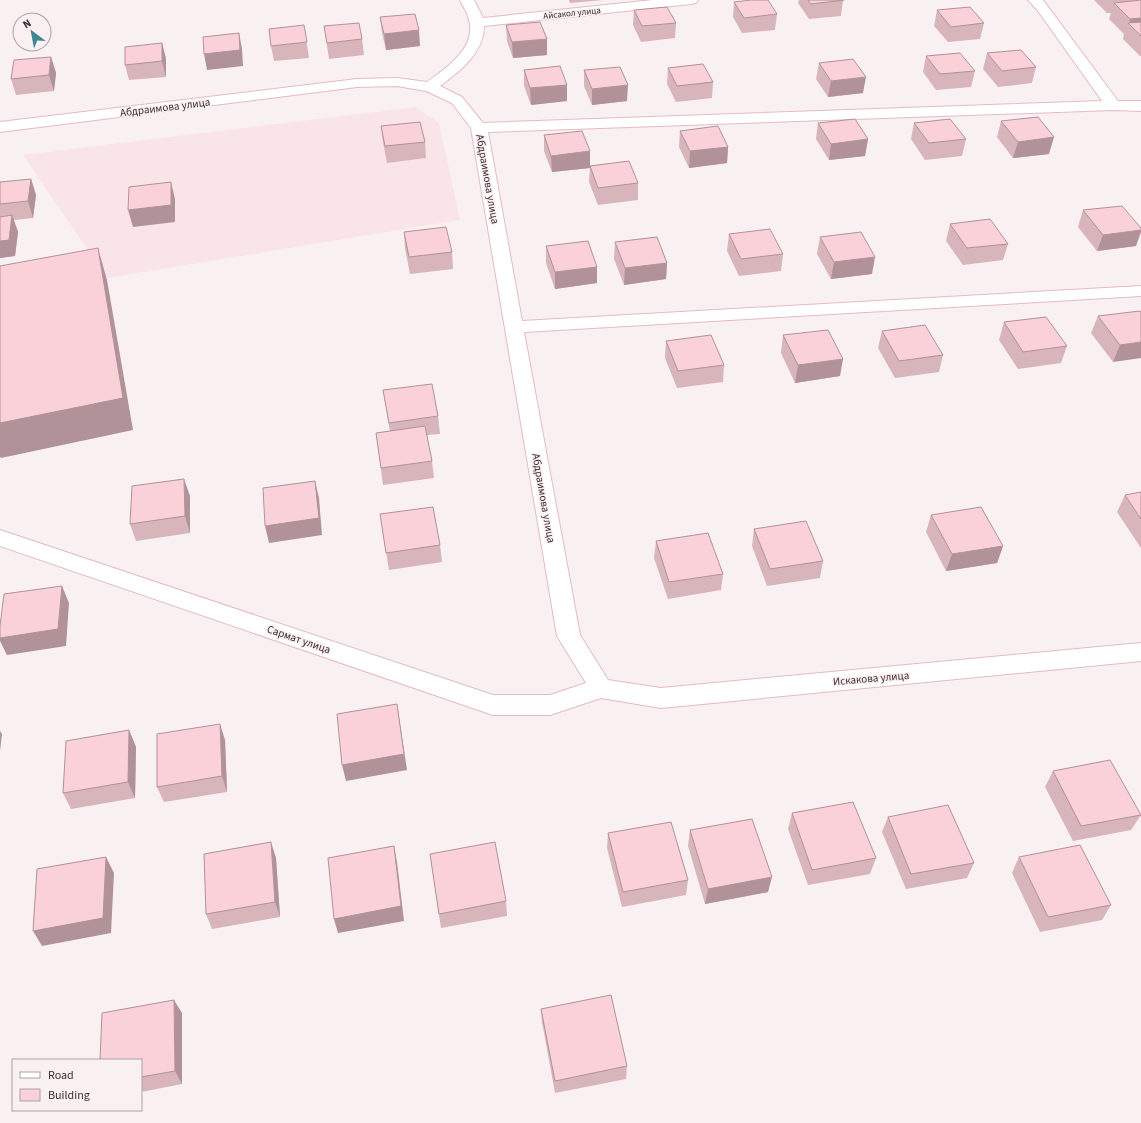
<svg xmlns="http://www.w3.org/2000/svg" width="1141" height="1123" font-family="'Source Sans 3',sans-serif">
<rect width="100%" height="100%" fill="#f9f0f2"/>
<path fill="#f9e4e8" d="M415,107L439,123L460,220L107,278L23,155Z"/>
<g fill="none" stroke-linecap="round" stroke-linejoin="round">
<g stroke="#e5bbc3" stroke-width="2">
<path id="street" d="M460,0H474L483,18L653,0H698L696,3L691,4L484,26C484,53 460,71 440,86L462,97L483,123L1102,101L1038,11L1028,0H1043L1118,101H1141V111L1113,110L488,132L522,321L1141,286V296L524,332L580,635L608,680L661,688L1141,643V661L661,708L601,698L550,715H493L0,546V530L493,695H550L586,683L557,636L471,128L452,103L426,91L397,86L357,87L0,132V122L357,79L397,78L427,82C446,68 477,48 469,20C468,13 463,7 460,0Z"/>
</g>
<use href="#street" fill="#fff" fill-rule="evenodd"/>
</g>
<path fill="#d8b4bb" d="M569,0H603L570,3Z
M799,0H843L841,16L809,19L798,3Z
M1094,0H1141V56H1140L1123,39L1124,34L1109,19L1111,13H1107Z
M734,2L777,14L775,30L742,33L733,17Z
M634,10L676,23L675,38L641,42L633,25Z
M937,10L984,23L980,39L948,42L934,26Z
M380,17L420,46L386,50L382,33Z
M304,25L309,58L274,61L271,46Z
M506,25L547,55L513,58L507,41Z
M324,26L362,39L364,55L329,59Z
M162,43L166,59V77L129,80L125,65Z
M987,53L1036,67L1032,83L998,87L983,69Z
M926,56L975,71L971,87L936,90L923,72Z
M51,57L56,73L54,91L16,95L11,79Z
M819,63L863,93L828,97L816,79Z
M668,68L713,82L712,98L676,102L667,84Z
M524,70L567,85V101L531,105L524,86Z
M584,70L627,101L592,105L584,86Z
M1001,121L1049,154L1013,158L997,137Z
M818,123L868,139L865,156L829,160L816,139Z
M914,123L966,139L962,156L925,160L911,139Z
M381,126L425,142L426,158L387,163L383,142Z
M680,131L728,147L727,163L689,168L679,147Z
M544,135L590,151V166L638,183V200L598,205L589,182L590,168L552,172L544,151Z
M31,179L36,195L33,218L14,220L18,232L15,256L0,258V182Z
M1083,210L1136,246L1097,251L1078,227Z
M950,224L1008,244L1003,260L963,265L946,241Z
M404,232L452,252L453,269L410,274L405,248Z
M729,234L783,254L781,271L739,276L727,251Z
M820,237L872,274L831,279L817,254Z
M615,242L667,263L666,279L624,285L614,259Z
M546,246L597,267V283L555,289L546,263Z
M1141,312L1113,362L1091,333L1098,316Z
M1004,322L1067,346L1061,363L1018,369L999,340Z
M882,331L943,355L939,372L895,378L878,348Z
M783,335L840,376L795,383L781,353Z
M666,341L724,365L723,382L677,388L665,358Z
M383,390L438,416L440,434L427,435L432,461L434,478L383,485L376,433L390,432Z
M1141,492V548L1117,512L1125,495Z
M190,496V533L136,541L130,524Z
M380,514L440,545L442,562L389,570Z
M931,515L1003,546L997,563L946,571L926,532Z
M754,529L823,561L820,578L767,586L752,546Z
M656,541L723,574L721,590L668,599L654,558Z
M129,730L136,747L135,798L71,809L63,793Z
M225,740L227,792L164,802L157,787Z
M1053,771L1141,815L1131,830L1073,841L1045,787Z
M792,813L876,858L870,874L808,885L788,829Z
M888,817L974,863L967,878L906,889L882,832Z
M690,830L768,892L705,904L688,846Z
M608,833L688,880L686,895L622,907L607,848Z
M430,854L506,901L507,916L441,928Z
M1019,857L1111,905L1102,920L1040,932L1012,873Z
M276,858L280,917L212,929L206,914Z
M541,1009L627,1066L626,1079L555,1093L542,1022Z
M182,1013V1084L141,1092V1060Z"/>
<path fill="#b09298" d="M1141,18V33L1129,24L1130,19Z
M419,30L420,46L386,50L384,34Z
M239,33L242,49L243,66L207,70L204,54Z
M547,39V55L513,58L512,42Z
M162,43L166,59V77L162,61Z
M51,57L56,73L54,91L49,75Z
M866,77L863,93L828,97L831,81Z
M567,85V101L531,105L530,88Z
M628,85L627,101L592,105V89Z
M1054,137L1049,154L1013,158L1018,142Z
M868,139L865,156L829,160L831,144Z
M728,147L727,163L689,168L690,151Z
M590,151V168L552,172L551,156Z
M31,179L36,195L33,218L28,201Z
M171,182L175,199V222L133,227L128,210Z
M12,215L18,232L15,256L0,258V241Z
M1141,230V232L1136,246L1097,251L1103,235Z
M98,248L107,280L133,430L1,458L0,457V423Z
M875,257L872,274L831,279L834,262Z
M667,263L666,279L624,285L625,268Z
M597,267V283L555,289V272Z
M1141,342V358L1113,362L1120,345Z
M843,359L840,376L795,383L798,365Z
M184,479L190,496V533L185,516Z
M315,481L319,498L322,535L269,543L265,526Z
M1003,546L997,563L946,571L952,554Z
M62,586L69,603L66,646L7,655L0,641V638Z
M397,704L407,770L346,781L342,765Z
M220,724L225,740L227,792L222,776Z
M129,730L136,747L135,798L128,782Z
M0,731L2,734L0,751Z
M271,842L276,858L280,917L275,902Z
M394,846L397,862L404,921L338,933L334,919Z
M106,857L114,873L111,933L42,946L33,931Z
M772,877L768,892L705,904L708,889Z
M174,1000L182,1013V1084L175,1071Z"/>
<path fill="#fbd1d9" stroke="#b09298" d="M751,0H768L777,14L744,18L734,2Z
M808,0H844L811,4Z
M1141,0V18L1130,19L1114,3Z
M667,7L676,23L642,26L634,10Z
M970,7L984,23L951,27L937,10Z
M415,14L419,30L384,34L380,17Z
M540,22L547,39L512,42L506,25Z
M1141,22V36L1128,23Z
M359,23L362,39L327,43L324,26Z
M304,25L307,42L271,46L269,29Z
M239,33L240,50L204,54L203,37Z
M162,43V61L125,65V47Z
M1021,50L1036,67L1002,71L987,53Z
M960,53L975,71L940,74L926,56Z
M51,57L49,75L11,79L14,60Z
M853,59L866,77L831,81L819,63Z
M703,64L713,82L677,86L668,68Z
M560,66L567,85L530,88L524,70Z
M620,67L628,85L592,89L584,70Z
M1038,117L1054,137L1018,142L1001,121Z
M855,119L868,139L831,144L818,123Z
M950,119L966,139L929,143L914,123Z
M420,122L425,142L385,146L381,126Z
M718,126L728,147L690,151L680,131Z
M582,131L590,151L551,156L544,135Z
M629,161L638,183L598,188L590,166Z
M31,179L28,201L0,204V182Z
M171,182V205L128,210L129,187Z
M1122,206L1141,228V230L1103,235L1083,210Z
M12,215L9,240L0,241V217Z
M990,219L1008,244L967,248L950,224Z
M446,227L452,252L409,257L404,232Z
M770,229L783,254L741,259L729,234Z
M861,232L875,257L834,262L820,237Z
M657,237L667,263L625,268L615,242Z
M588,241L597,267L555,272L546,246Z
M98,248L123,398L0,423V266Z
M1140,311L1141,312V342L1120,345L1098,316Z
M1046,317L1067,346L1023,352L1004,322Z
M925,325L943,355L899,361L882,331Z
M828,330L843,359L798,365L783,335Z
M711,335L724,365L678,371L666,341Z
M432,384L438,416L389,423L383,390Z
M425,426L432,461L381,468L376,433Z
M184,479L185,516L130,524L132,486Z
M315,481L319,518L265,526L263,488Z
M1141,492V519L1125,495Z
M433,507L440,545L386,553L380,514Z
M981,507L1003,546L952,554L931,515Z
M806,521L823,561L770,569L754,529Z
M708,533L723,574L669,582L656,541Z
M62,586L58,629L0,638V626L4,594Z
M397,704L404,754L342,765L337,714Z
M220,724L222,776L157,787V734Z
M129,730L128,782L63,793L66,741Z
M1110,760L1141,815L1081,826L1053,771Z
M853,802L876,858L812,870L792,813Z
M948,805L974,863L911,874L888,817Z
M752,819L772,877L708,889L690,830Z
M671,822L688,880L623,892L608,833Z
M271,842L275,902L206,914L204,854Z
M495,842L506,901L439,914L430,854Z
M1080,845L1111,905L1048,917L1019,857Z
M394,846L401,906L334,919L328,858Z
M106,857L103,918L33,931L37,869Z
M611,995L627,1066L555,1081L541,1009Z
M174,1000L175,1071L141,1077V1060H100L102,1013Z"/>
<g text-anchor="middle" stroke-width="3" stroke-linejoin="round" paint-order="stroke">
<g font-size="9" fill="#3c2b2f" stroke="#f9f0f2">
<text transform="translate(572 13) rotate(-6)" y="3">Айсакол улица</text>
</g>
<g font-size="11" fill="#3c2b2f" stroke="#f9f0f2">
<text transform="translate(165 107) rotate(-7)" y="4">Абдраимова улица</text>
<text transform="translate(488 179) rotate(80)" y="4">Абдраимова улица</text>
<text transform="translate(544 498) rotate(80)" y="4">Абдраимова улица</text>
<text transform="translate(299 639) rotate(19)" y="4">Сармат улица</text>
<text transform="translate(871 678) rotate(-5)" y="4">Искакова улица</text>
</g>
</g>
<rect x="12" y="1059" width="130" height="52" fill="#f9f0f2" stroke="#ada1a4"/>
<rect x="20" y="1072" width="20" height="6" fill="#ffffff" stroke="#ada1a4"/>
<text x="48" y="1079" font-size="12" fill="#3c2b2f">Road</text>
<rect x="20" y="1089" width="20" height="12" fill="#fbd1d9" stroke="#ada1a4"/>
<text x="48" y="1099" font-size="12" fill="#3c2b2f">Building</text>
<g transform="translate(32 32) rotate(328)"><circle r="19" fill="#f9f0f2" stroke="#ada1a4"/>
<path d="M0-3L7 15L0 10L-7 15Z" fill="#418692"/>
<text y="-6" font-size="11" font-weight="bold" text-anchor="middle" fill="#3c2b2f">N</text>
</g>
</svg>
